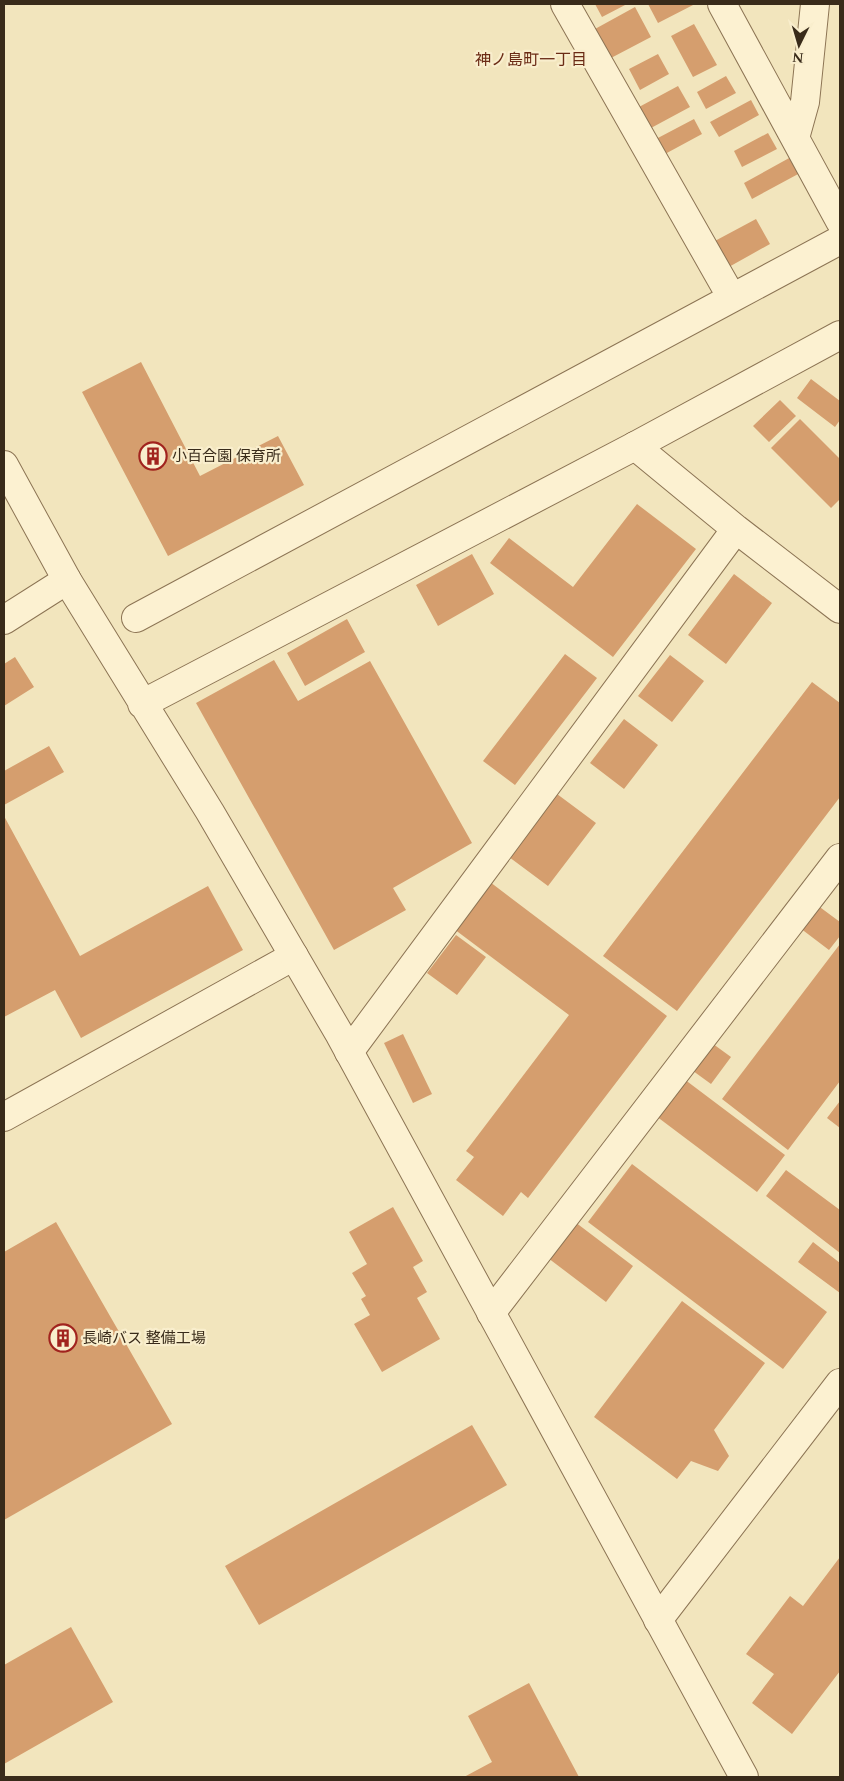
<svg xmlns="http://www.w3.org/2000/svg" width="844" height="1781" font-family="Spectral,'Noto Sans JP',serif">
<rect width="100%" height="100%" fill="#f2e5bd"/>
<path fill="#d59e6e" d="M595,4H627L602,17Z
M648,4H695L658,23Z
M635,7L651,37L611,58L595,29Z
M694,24L717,65L693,77L671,36Z
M658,54L669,74L640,90L629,69Z
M726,76L736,93L706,109L697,92Z
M678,86L690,107L651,128L639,107Z
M751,100L759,115L719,137L710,122Z
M694,119L702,134L665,154L656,139Z
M768,133L777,149L742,167L734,151Z
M791,157L800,173L752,199L744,183Z
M756,219L770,244L727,268L713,242Z
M141,362L200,476L278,436L304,485L168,556L82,392Z
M811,379L840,401V420L835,427L797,398Z
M780,400L796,416L769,442L753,426Z
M800,419L840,459V499L831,508L771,448Z
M637,504L696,549L613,657L490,563L509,538L573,587Z
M472,554L494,594L438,626L416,585Z
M734,574L772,603L726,664L688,635Z
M347,619L365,652L305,686L287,653Z
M565,654L597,678L515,785L483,761Z
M670,655L704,681L672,722L638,696Z
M15,657L34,687L4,706V664Z
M274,660L298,701L370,661L472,843L393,888L406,910L334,950L196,703Z
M812,682L840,703V797L677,1011L603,956Z
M624,719L658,745L624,789L590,763Z
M49,746L64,772L4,805V771Z
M557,794L596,823L548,886L509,857Z
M4,816L80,956L208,886L243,950L81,1038L55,990L4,1017Z
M490,882L667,1016L528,1198L521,1192L503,1216L456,1180L474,1157L466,1151L569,1015L454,929Z
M817,905L840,922V936L829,950L800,928Z
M456,935L486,957L457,995L427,973Z
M840,944V1081L788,1150L722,1099Z
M403,1034L432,1094L413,1103L384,1043Z
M709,1041L731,1057L711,1084L689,1068Z
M684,1079L785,1155L757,1192L656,1116Z
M840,1101V1128L827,1118Z
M632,1164L827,1312L783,1369L588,1222Z
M786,1170L840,1210V1253L766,1196Z
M393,1207L423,1261L413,1267L427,1292L417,1298L440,1339L382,1372L354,1324L370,1315L361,1299L366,1296L352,1273L367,1264L349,1232Z
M56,1222L172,1424L4,1520V1252Z
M575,1222L633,1266L606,1302L548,1258Z
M813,1242L840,1263V1293L798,1262Z
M682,1301L765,1363L714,1430L729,1456L718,1471L691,1461L677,1479L594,1417Z
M472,1425L507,1485L259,1625L225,1566Z
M840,1557V1671L792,1734L752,1703L774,1674L746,1654L790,1596L803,1606Z
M71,1627L113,1702L4,1764V1665Z
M529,1683L579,1777H464L492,1762L468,1716Z"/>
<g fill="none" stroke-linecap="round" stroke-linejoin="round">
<g stroke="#8c7454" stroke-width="30">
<path id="minor" d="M565,4L732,298L840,240
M722,4L840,221
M795,138L805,102L815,4
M635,446L736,529L840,609
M136,618L732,298
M4,620L67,580
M349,1052L736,529
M4,1117L294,956
M491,1313L840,858
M658,1620L840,1383"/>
</g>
<g stroke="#8c7454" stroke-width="30">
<path id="tertiary" d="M4,465L67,580L210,812L340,1035L744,1777
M142,704L635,446L840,335"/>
</g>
<use href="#minor" stroke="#fcf1d1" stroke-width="28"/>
<use href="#tertiary" stroke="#fcf1d1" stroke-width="28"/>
</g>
<defs>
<g id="building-ring" transform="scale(1.4375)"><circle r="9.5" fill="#f9eecd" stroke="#a1231e" stroke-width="1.5"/><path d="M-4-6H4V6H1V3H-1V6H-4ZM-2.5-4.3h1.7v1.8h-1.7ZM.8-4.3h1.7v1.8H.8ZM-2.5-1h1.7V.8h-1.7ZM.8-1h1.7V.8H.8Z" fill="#a1231e"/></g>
</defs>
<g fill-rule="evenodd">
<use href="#building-ring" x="153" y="456"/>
<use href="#building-ring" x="63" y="1338"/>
</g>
<g text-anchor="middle" stroke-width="4.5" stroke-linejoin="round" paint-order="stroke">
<g font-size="15" fill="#392b1a" stroke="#f9eecd" text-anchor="start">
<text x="172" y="461">小百合園 保育所</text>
<text x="82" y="1343">長崎バス 整備工場</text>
</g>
<g font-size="16" fill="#6b2b15" stroke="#f9eecd">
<text x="531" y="65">神ノ島町一丁目</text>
</g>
</g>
<rect width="844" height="1781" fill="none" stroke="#392b1a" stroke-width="10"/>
<g transform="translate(799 45) rotate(185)" stroke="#f9eecd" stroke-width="4" paint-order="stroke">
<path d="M0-4L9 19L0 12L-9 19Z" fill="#392b1a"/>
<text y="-8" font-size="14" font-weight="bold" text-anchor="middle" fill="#392b1a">N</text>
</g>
</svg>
